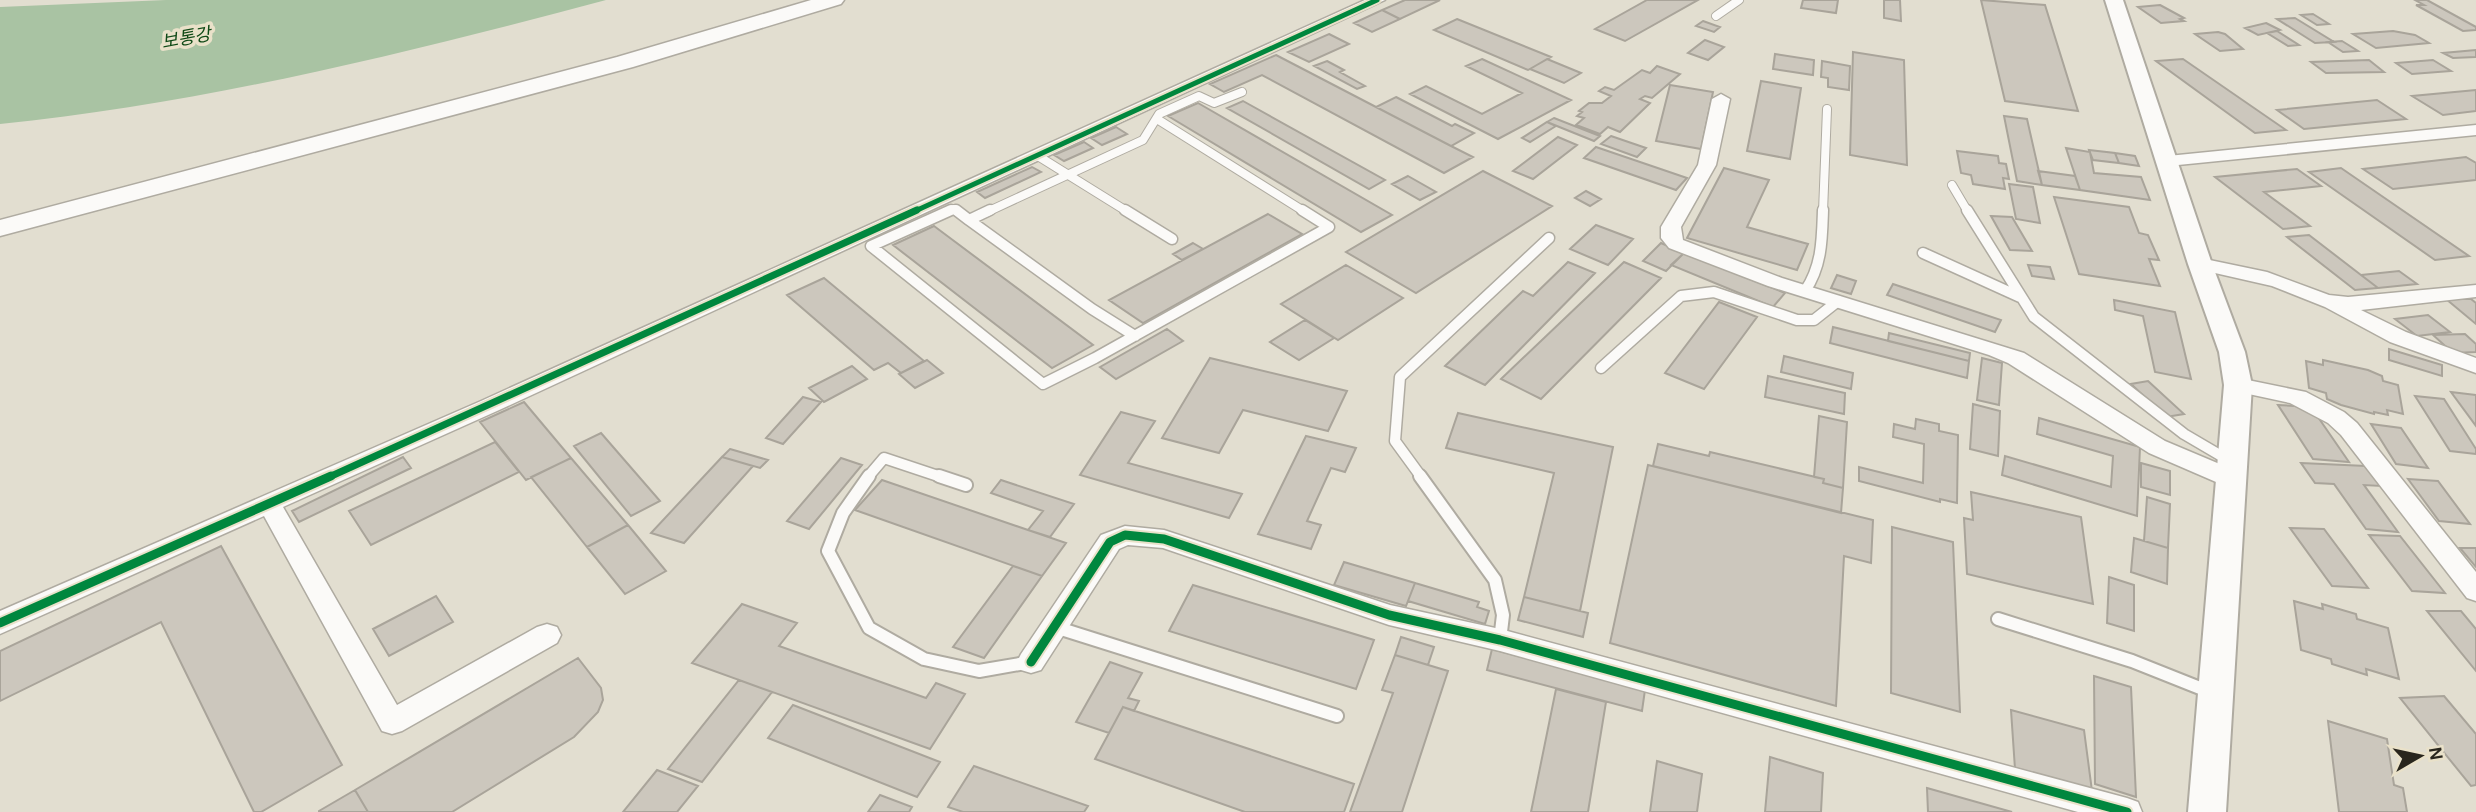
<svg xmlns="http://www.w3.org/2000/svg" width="2476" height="812" font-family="Karla,'Noto Sans KR',sans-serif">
<rect width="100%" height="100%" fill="#e2ded0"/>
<path fill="#a9c3a3" d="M166,0H606C407,53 205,103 0,124V7Z"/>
<path fill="#ccc7bd" stroke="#a9a49a" stroke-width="2" d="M1405,0H1440L1400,19L1382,10Z
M1647,0H1698L1625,41L1595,29Z
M1803,0H1838L1836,13L1801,8Z
M1884,0H1900L1901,21L1884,18Z
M1981,0L2045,5L2078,111L2005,101Z
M2415,0H2427L2476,27V30L2463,31L2416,5H2424Z
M2160,5L2184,18L2180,19L2184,21L2161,23L2138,7Z
M1382,10L1400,19L1372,32L1354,23Z
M2313,14L2329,24L2317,25L2301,15Z
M2295,18L2334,42L2315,43L2277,19Z
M1457,19L1551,57L1528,70L1434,30Z
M1703,21L1720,27L1714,32L1696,26Z
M2266,23L2280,30L2258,35L2245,28Z
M2277,31L2299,45L2288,46L2267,33Z
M2393,31L2415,35L2429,43L2376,48L2353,34Z
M2218,32L2225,34L2243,49L2220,51L2195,34Z
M1329,34L1349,44L1309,62L1288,52Z
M1705,40L1724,47L1708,60L1688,53Z
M2342,41L2358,51L2343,52L2328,42Z
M2476,50V57L2453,58L2443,53Z
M1853,52L1904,60L1907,165L1850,155Z
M1775,54L1814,60L1813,75L1773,69Z
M1276,55L1451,146L1473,157L1444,173L1262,75L1224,92L1210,84Z
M1482,59L1571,100L1498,139L1410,94L1426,86L1482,114L1522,93L1466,66Z
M1547,59L1581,73L1564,83L1530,69Z
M2183,59L2286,130L2255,133L2156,61Z
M2369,60L2384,72L2326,73L2311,62Z
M2433,60L2451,71L2412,74L2396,63Z
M1327,61L1344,70L1340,72L1365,86L1357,89L1314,66Z
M1822,61L1850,66L1849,90L1828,87V78L1821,77Z
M1657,66L1680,74L1652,98L1645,96L1640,99L1650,103L1620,132L1608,127L1600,134L1576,125L1584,118L1577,116L1582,112L1579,111L1589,103H1602L1611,96L1599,91L1605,87L1614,90L1642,70L1650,73Z
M1761,81L1801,88L1790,159L1747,151Z
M1670,85L1713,92L1701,149L1656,141Z
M2476,90V111L2443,115L2412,96Z
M1396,97L1452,126L1455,124L1474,133L1451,146L1376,107Z
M2377,100L2406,119L2304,129L2277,110Z
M1243,101L1385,180L1369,189L1227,108Z
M1198,103L1392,215L1361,232L1168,116Z
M2004,116L2027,119L2042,185L2017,181Z
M1554,118L1600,136L1594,141L1547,122Z
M1547,122L1556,126L1530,142L1522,138Z
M1116,127L1127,134L1102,145L1091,138Z
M1611,136L1646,148L1637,157L1601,144Z
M1558,137L1577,145L1533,179L1513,171Z
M1084,142L1093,148L1064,161L1054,155Z
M1596,147L1687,178L1676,190L1584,158Z
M2066,148L2090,152L2094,173L2141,177L2150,200L2080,190Z
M2089,150L2115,153L2119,163L2093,160Z
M1957,151L1998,156L1999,163L2006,164L2009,179L2003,178L2005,189L1973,184L1971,175L1961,173Z
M2115,153L2135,156L2139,166L2119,163Z
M2466,157L2476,163V180L2393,189L2363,169Z
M1032,167L1041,172L985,198L977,192Z
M1724,168L1769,180L1747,227L1808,244L1797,270L1687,238Z
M2341,168L2469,256L2435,260L2309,172Z
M2297,169L2321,186L2264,192L2310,226L2283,229L2215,177Z
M1483,171L1552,206L1416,293L1346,252Z
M2038,171L2075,176L2080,190L2042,185Z
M1408,176L1436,192L1420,200L1392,184Z
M2009,184L2033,187L2040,223L2016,219Z
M1586,191L1601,199L1590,206L1575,198Z
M2054,197L2129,207L2139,233L2148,235L2159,260L2149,259L2160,286L2079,274Z
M1268,214L1302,234L1143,323L1109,300Z
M1991,216L2012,217L2032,251L2010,250Z
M1596,225L1633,239L1608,265L1570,249Z
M934,226L1093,345L1052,368L893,245Z
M2309,235L2361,275L2378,288L2355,290L2287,237Z
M1193,243L1203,249L1182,260L1173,254Z
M1661,243L1684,253L1666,271L1643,261Z
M1684,253L1785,293L1773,307L1671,265Z
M1568,262L1595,273L1485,385L1445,366L1523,291L1533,296Z
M1624,262L1661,278L1541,399L1501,379Z
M1346,265L1403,298L1338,340L1281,304Z
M2028,265L2050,267L2054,279L2032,276Z
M2399,271L2417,284L2378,288L2361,275Z
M1837,275L1856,281L1851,294L1831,288Z
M824,278L924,361L901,373L888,363L874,370L787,295Z
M1893,284L2001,320L1995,332L1887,295Z
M2446,299H2471L2476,303V324Z
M2114,300L2175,312L2191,379L2155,372L2143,316L2115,310Z
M1719,302L1757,317L1704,389L1665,373Z
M2428,315L2450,332L2417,336L2395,319Z
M1305,320L1334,338L1299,360L1270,342Z
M1833,327L1969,361L1967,378L1830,343Z
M1167,329L1183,341L1116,379L1100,367Z
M1889,333L1970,353L1969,361L1888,341Z
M2465,334L2476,344V352L2453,353L2433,335Z
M2389,349L2442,365V376L2389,360Z
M1784,356L1853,373L1851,389L1781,372Z
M1210,358L1347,391L1328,431L1243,410L1219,453L1162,438Z
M1982,358L2002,363L1999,405L1977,400Z
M927,360L943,373L915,388L899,374Z
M2323,360L2368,370L2382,376L2383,381L2398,385L2403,414L2387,410L2388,415L2374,412V414L2341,405L2327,399L2326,393L2309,388L2306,361L2323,365Z
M852,366L867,379L824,402L809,388Z
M1768,376L1845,393L1844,414L1765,397Z
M2148,381L2184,414L2166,417L2131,384Z
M2451,392L2476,395V426Z
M2415,396L2444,399L2476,449V454L2450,451Z
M803,397L821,402L783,444L766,438Z
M524,402L571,458L526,480L480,422Z
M1973,404L2000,411L1998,456L1970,449Z
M2278,405L2311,407L2349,462L2313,459Z
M1121,412L1155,421L1128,463L1242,494L1229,518L1080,475Z
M1458,413L1613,447L1580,611L1524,597L1554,473L1446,448Z
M1819,416L1847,422L1843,488L1823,483L1824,479L1814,477Z
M2039,418L2140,447L2137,516L2002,475L2005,456L2111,487L2113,456L2037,434Z
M1916,419L1939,424V431L1958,435L1957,503L1940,499V502L1859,481V467L1923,483L1924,444L1893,437L1894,424L1915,429Z
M2371,424L2401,428L2428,468L2396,464Z
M601,433L660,501L631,516L574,446Z
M1306,436L1356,448L1345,472L1331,468L1307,521L1321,525L1311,549L1258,534Z
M495,442L519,472L371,545L349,511Z
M1658,444L1709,456L1710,452L1824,479L1823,483L1843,488L1841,513L1653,466Z
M730,449L768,460L760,468L722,457Z
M403,457L411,468L299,522L292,511Z
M722,457L753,466L684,543L651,533Z
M571,458L628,525L587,547L531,477Z
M841,458L862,465L809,529L787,521Z
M2141,463L2170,471V495L2141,487Z
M2301,463L2366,466L2381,486L2364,485L2398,532L2366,529L2334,484L2315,483Z
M1648,465L1873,520L1871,563L1844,556L1836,706L1610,643Z
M2408,479L2438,481L2470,524L2439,521Z
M882,480L1028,530L1066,543L1042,576L855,510Z
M1001,480L1074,504L1050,537L1028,530L1043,511L991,493Z
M1971,492L2081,517L2093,604L1967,574L1964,518L1973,520Z
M2147,497L2170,504L2168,548L2144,541Z
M628,525L666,571L625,594L587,547Z
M1892,527L1953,542L1960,712L1891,693Z
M2290,528L2324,529L2368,588L2332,586Z
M2369,535L2400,536L2445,593L2412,591Z
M2134,538L2168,548L2167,584L2131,572Z
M221,546L342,765L261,812H254L161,622L0,701V651Z
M2460,548H2476V567Z
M1344,562L1415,583L1406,606L1334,585Z
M1013,566L1042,576L984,658L953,647Z
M2109,577L2134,585V631L2107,623Z
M1415,583L1479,602L1477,607L1489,611L1485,624L1408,601Z
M1193,585L1374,640L1356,689L1169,631Z
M436,596L453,622L389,656L373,629Z
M1524,597L1588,613L1583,637L1518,620Z
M2294,601L2323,609L2322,604L2356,614L2357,619L2388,628L2399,679L2366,669L2367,675L2332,664L2331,659L2301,650Z
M742,604L797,623L779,646L926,698L936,683L965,694L930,749L692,663Z
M2427,611H2461L2476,629V671Z
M1401,637L1434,647L1428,665L1395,655Z
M1492,649L1645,690L1642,711L1487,670Z
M1395,655L1448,671L1402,812H1350L1393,693L1382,690Z
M578,658L601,688L603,700L598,712L574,737L452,812H368L355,790Z
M1110,662L1142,673L1128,698L1139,701L1134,711L1123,707L1109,733L1076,722Z
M2094,676L2131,687L2136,797L2095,784Z
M739,680L772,692L702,782L668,769Z
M1556,689L1606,702L1588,812H1531Z
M2444,696L2476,734V785L2471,786L2400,698Z
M793,705L940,762L917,797L768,738Z
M1123,707L1354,784L1344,812H1245L1095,759Z
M2011,710L2084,730L2092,791L2015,769Z
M2328,721L2387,739L2394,785L2403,788L2407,812H2339Z
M1770,757L1823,773L1821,812H1765Z
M1657,761L1702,774L1697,812H1650Z
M974,766L1088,806L1084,812H963L948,807Z
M657,770L698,786L677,812H623Z
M1927,788L2012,812H1928Z
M355,790L368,812H319V811Z
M880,795L912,807L909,812H868Z"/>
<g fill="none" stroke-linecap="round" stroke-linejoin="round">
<g stroke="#afaba1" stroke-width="10">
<path id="service-far2" d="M1716,16L1739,0
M1157,119L1305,212
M1038,156L1128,212
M1952,185L1968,212
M947,212L954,209L958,212
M987,212L1143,140L1159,114L1199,96L1214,103L1242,92
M1823,212L1827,109"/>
</g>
<g stroke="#afaba1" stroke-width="13">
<path id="service-far1" d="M951,210L871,246L1043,384L1095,358L1329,227L1302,210
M956,210L969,220L990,210
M1125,210L1172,239
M1967,210L2034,317L2184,434L2230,461
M969,220L1092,309L1135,336
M1923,253L2020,297
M1805,291C1822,266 1822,240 1823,210
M1601,368L1681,296L1714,292L1797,320H1814L1838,301
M867,478L884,458L944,478
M1422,478L1395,441L1400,377L1549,238"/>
</g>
<g stroke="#afaba1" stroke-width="16">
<path id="service" d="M869,476L843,513L828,551L869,628L924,659L979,671L1031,662
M939,476L966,485
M1420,476L1495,580L1503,615L1500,640
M1998,619L2132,661L2210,692
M1055,627L1337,716"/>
</g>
<g stroke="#afaba1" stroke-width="3">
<path id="minor" d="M1365,0H1385L497,411L283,507L397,705L537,627L547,624L557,627L561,635L557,643L402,731L392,734L382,731L264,516L0,634V611L481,401Z
M1721,94L1730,99L1716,165L1681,227L1683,240L1782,278L2024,353L2165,441L2241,473L2244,479L2241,485L2232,488L2223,485L2149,453L2008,363L1989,355L1768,286L1669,248L1661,238V227L1698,165L1712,99Z
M2476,125V135L2168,166L2159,161L2168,156Z
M2200,258L2267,272L2329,295L2348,297L2476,285V297L2361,310L2406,332L2476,358V373L2390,342L2325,307L2272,286L2193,268L2190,264L2193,260Z
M2238,378L2306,392L2344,412L2357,423L2476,572V601L2467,598L2341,435L2328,423L2290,403L2230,390L2227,385L2230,380Z
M1125,526L1164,530L1390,605L1500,629L2127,798L2138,802L2142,812H2078L1500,651L1389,625L1163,548L1128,545L1119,549L1041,670L1031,673L1021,670L1017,662L1021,654L1101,535Z"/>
</g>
<g stroke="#afaba1" stroke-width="4">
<path id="tertiary" d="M2105,0H2123L2212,264L2245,352L2252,385L2226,812H2188L2224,385L2219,352L2188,264Z"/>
</g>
<g stroke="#afaba1" stroke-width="3">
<path id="secondary" d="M811,0H844L841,4L633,67L0,236V220L617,57Z"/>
</g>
<use href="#service-far2" stroke="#fbfaf8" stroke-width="8"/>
<use href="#service-far1" stroke="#fbfaf8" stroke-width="10"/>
<use href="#service" stroke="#fbfaf8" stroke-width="12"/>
<use href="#minor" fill="#fbfaf8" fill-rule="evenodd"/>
<use href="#tertiary" fill="#fbfaf8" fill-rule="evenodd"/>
<use href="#secondary" fill="#fbfaf8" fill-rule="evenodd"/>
<g stroke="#e9e1c9" stroke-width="9">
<path id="cycleway-far2" d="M913,212L1377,0"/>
</g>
<g stroke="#e9e1c9" stroke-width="11">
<path id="cycleway-far1" d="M327,478L917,210"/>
</g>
<g stroke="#e9e1c9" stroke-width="13">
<path id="cycleway" d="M0,623L331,476
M1031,662L1110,542L1125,535L1164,539L1389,615L1500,640L2127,812"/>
</g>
<use href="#cycleway-far2" stroke="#00873e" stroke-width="5"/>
<use href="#cycleway-far1" stroke="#00873e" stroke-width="7"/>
<use href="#cycleway" stroke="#00873e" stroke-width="9"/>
</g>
<g text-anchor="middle" stroke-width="7" stroke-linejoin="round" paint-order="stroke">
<g font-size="18" font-style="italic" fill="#0f4916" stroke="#e9e1c9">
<text transform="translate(186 38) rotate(-10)" y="6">보통강</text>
</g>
</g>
<g transform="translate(2420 756) rotate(81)" stroke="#e9e1c9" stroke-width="5" paint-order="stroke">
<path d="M0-5L12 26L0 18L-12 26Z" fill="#29261d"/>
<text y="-10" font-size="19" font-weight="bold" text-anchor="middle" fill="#29261d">N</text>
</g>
</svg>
